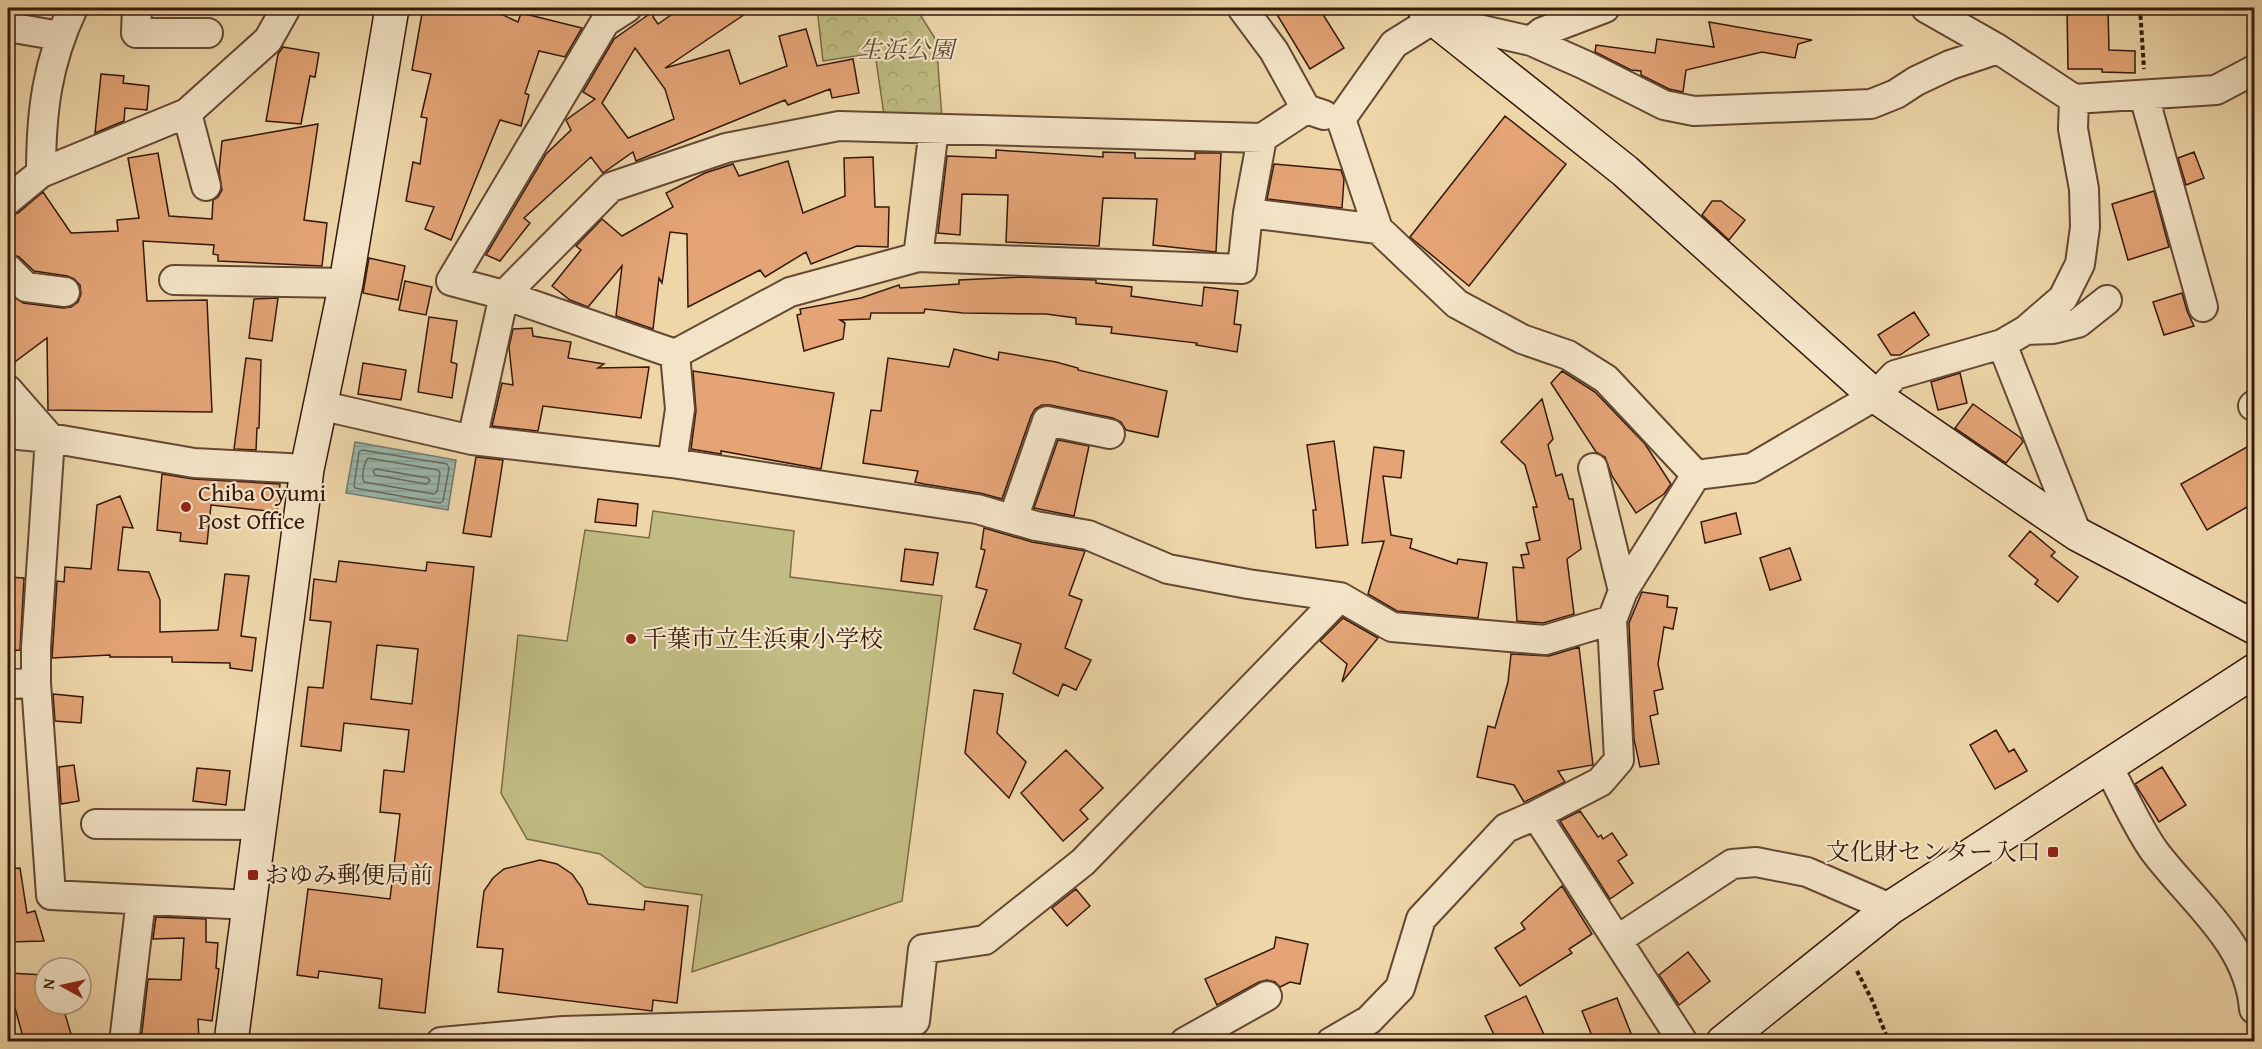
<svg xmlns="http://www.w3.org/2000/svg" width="2262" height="1049" font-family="'Gentium Book Plus','Noto Serif JP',serif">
<defs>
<pattern id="forest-crowns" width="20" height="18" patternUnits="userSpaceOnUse" patternTransform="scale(1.5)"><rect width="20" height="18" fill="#c0bc83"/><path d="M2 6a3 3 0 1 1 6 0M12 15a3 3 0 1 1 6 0" fill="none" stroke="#a6a170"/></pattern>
<pattern id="water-rules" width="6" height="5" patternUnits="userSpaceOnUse" patternTransform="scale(1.5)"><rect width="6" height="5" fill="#9ab8ad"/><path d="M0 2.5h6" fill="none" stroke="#859d94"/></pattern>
</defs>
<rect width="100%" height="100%" fill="#eed6a9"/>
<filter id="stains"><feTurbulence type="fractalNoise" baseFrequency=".00333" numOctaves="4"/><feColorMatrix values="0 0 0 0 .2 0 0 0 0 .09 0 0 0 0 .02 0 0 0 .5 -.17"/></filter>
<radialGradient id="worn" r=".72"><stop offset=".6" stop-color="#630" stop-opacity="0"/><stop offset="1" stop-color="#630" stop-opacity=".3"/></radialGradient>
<path fill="url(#forest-crowns)" stroke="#7a6a48" stroke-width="1.5" d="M817,8H916L936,40L942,118L884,115L875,53L823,61Z"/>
<path fill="#c0bc83" stroke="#7a6a48" stroke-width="1.5" d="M653,511L794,531L790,577L942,596L902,901L692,972L702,895L645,887L600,854L527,839L501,793L518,635L567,641L585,530L649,538Z"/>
<path fill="url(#water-rules)" stroke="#72786d" stroke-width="1.5" d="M355,442L456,460L448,510L346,493Z"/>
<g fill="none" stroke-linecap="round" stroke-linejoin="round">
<path stroke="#68685c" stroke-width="1.5" d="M362,450L447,464L449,468L443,501L440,503L355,488L354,486L359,452Z
M368,458L438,470L440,473L437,492L434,494L364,482C361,477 364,463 368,458Z
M376,469L428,478L430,481L426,484L375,475L373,471Z"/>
</g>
<path fill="#e4a476" stroke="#35180c" stroke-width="1.5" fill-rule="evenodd" d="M423,8H488L518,22L521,13L582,28L565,57L539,51L525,93L529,95L521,126L500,120L451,240L425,229L434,207L406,201L413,162L420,164L427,118L421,117L431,74L412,70Z
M658,8L653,17L658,24L681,8H754L665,68L729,50L740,84L787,66L779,36L806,29L817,66L853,59L859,93L832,98L830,89L788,105L785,100L636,161L633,152L603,173L591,157L524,218L530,223L500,261L486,255L546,154L571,130L566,120L595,99L583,92L614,39ZM635,48L665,89L674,119L628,138L602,103Z
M1273,8H1319L1344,48L1310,69Z
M2067,8H2108L2109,50L2135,51V73L2102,72V69H2068Z
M1709,22L1812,40L1798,44L1795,58L1762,52L1686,70L1683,92L1669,89L1641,75V71L1631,70L1595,52L1596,45L1655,53L1657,39L1714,47Z
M283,47L319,53L315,77L310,76L301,124L266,121L278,54Z
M101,74L124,76L123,83L149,86L147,110L125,108L124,121L95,133Z
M1505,116L1566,164L1469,286L1410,237Z
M318,124L304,220L327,223L322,266L218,261V255L213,254L214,245L143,241L147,301L207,300L212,412L48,410L47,338L8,367V292L23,303L63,308L71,307L78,302L81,294L80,285L74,279L67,276L34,271L19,257L8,253V216L18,213L43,192L71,233L118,231L117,220L139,218L128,158L158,153L169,216L212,219L213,200L218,197L222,190L219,171L222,141Z
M996,150L1103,157V152L1135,153V158L1195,159V153H1221L1216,252L1153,245L1157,199L1103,198L1099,246L1006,242L1008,195L962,194L960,235L938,233L947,156L996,158Z
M2194,152L2204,178L2186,185L2178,158Z
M873,157L875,207H889L888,247L857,246L811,264L806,252L765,277L760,270L688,307L687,234L670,232L662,283L659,278L653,329L616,316L622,266L588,307L570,300L552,286L581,250L576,246L602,219L622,236L673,207L666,193L705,173L733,164L739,176L788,161L803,213L845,196L844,158Z
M1274,164L1341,170L1344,179L1342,208L1267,199Z
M2154,191L2169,247L2128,260L2112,204Z
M1712,201H1721L1745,220L1729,240L1702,215Z
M369,258L405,266L398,300L363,293Z
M1022,277L1096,280V283L1132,287L1131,296L1202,306L1204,287L1238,291L1234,324L1241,325L1237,352L1196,345L1197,343L1111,333L1112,327L1076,324V318L1046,314L963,313L925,309L924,313H871L870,319L840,320L845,323L843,339L804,351L797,315L801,314L800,309L861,298L899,285L900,288L959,284V280Z
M405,281L432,287L426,315L399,310Z
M2182,293L2187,311L2194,326L2164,335L2153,302Z
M278,298L272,341L249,338L254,299Z
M1914,312L1929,335L1900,355H1891L1878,335Z
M429,317L457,321L451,362L457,364L452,398L418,392Z
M532,328L533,336L571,342L568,358L604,364L598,368L649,367L641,418L543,406L538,431L492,426L502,383L513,385L509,347L513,329Z
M954,349L998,360L999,352L1056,362L1078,368V370L1167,391L1158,437L1126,430L1121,422L1113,418L1050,405H1042L1035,409L1031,416L1002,499L980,493L924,484L915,482L918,471L863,463L871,410L881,411L888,358L949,367Z
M246,358L261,360L259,428H257L256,450L234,449Z
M363,363L406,370L401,400L358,394Z
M693,371L834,393L821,469L721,451V454L691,449L696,411Z
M1562,371L1595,392L1645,444L1671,484L1664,494L1636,513L1612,476L1605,457L1596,452L1551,383Z
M1960,373L1967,403L1938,410L1931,382Z
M1542,399L1553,439L1548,445L1556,476L1562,474L1569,499H1573L1581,549L1567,559L1574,614L1543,623L1517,621L1513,567L1524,568L1521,555L1529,554L1526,543L1540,540L1533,507H1537L1525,465L1501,442Z
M1973,404L2021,438L2023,442L2006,463L1955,428Z
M1058,440L1089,446L1074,516L1034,508Z
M1334,441L1348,545L1316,548L1313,510H1316L1307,445Z
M2254,443V503L2207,530L2181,484Z
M1374,447L1404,451L1401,478L1383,476L1391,535L1412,539L1410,548L1457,564L1458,559L1487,563L1478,618L1397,611L1368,594L1384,541L1362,543Z
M476,457L503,460L491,537L463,533Z
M162,474L193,479L280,484L277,512L211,505L207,544L180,541L181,533L157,530Z
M120,496L133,528L123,527L118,570L149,572L160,600V632L218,630L225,574L249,576L241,636L256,638L252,671L230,668V663L172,662V657H110V655L52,658L57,581L64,582L65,567L91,569L97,505Z
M598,499L638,504L636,526L595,522Z
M1736,513L1741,534L1705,543L1701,522Z
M984,528L1032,542L1085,551L1069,595L1082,600L1065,648L1091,660L1076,690L1063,684L1058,696L1013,673L1021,644L974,629L987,590L976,587L985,550L981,549Z
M2030,531L2055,552L2051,556L2078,577L2058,602L2035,584L2038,580L2009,556Z
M1790,548L1801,580L1770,590L1760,558Z
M905,549L938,553L933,585L901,581Z
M339,561L426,571L427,562L474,567L425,1013L379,1008L382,979L319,971L318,978L297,975L308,889L390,899L400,814L380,812L384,770L404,772L409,730L344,723L341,751L301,746L308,687L323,688L331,622L310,620L314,579L336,582ZM377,645L418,649L412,704L371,699Z
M8,577L24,578L20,650L8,651Z
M1642,592L1668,596L1667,607L1677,608L1673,629L1664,627L1658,664L1663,689L1654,691L1658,714L1650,716L1659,764L1640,767L1634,739L1629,623Z
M1343,618L1378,638L1342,682L1347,664L1320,641Z
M1579,647L1593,765L1558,771L1565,782L1524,802L1514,785L1477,777L1488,726L1495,728L1508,682L1511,654L1549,656Z
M974,690L1003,694L997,733L1026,762L1009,798L965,753Z
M53,694L83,697L81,723L55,721Z
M1996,730L2009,752L2014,749L2027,771L1995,789L1970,745Z
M1066,750L1103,788L1080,810L1088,819L1063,841L1021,793Z
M74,765L79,801L61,804L59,767Z
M2162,767L2186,805L2159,822L2135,784Z
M197,768L230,771L226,805L193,801Z
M1580,811L1598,837L1601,835L1603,839L1612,833L1627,855L1618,861L1633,883L1610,899L1560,821Z
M540,860L557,864L572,874L582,888L588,904L644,910L645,901L688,906L677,1003L653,1000L652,1011L498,992L503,949L477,947L484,891L493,878L504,869Z
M20,868L27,913L35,911L44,941L8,942V869Z
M1562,886L1592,934L1569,949L1572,953L1520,986L1495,948L1525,929L1521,923Z
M1076,889L1090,906L1067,926L1052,908Z
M156,917L206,919V942L218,943L216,968L219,969L212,1021L198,1019L199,1041H141L148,979L181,980L184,938L153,939Z
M1276,937L1308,944L1300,984L1290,982L1280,987L1275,982L1267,980L1259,982L1217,1005L1205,979L1274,948Z
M1688,952L1710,981L1679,1005L1659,975Z
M8,973L45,975V1004H62L71,1034L47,1041H24L8,982Z
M1526,996L1547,1041H1497L1485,1016Z
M1617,998L1634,1041H1594L1582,1011Z"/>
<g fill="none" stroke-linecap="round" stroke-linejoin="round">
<g stroke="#634833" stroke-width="32">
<path id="street" d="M137,8L136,33H208
M1242,8L1274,51L1306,109L1324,115
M1926,8L1998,49L2074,99L2216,90L2254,70
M8,27L60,36
M1531,41L1542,32L1605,8
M2144,96L2203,307
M187,113L206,186
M934,129L918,257L1242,269L1248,213L1262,138
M41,173C41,112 47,63 73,8
M8,200L41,173L187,113L268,40L286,8
M1248,213L1378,229
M8,269L26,287L65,292
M174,280L346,283
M2026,330L2053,329L2078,323L2107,300
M2002,344L2026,330L2063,298L2080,264L2085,227L2084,189L2073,129L2074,99
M675,354L504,295L611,187L726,148L839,126L1262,138L1306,109
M8,390L50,438L36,647V683
M319,405L472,440L672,463L977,509L1036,526L1088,535L1168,569L1248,584L1340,597
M2253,406L2254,405
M8,434L50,438L194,463L307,469
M472,440L504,295L451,281L605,22L627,8
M672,463L680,409L675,354L790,292L918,257
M1593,468L1623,591
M1696,475L1606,379L1568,355L1522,339L1457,304L1378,229L1341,119L1394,44L1434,19L1531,41L1585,65L1664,105L1694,111L1871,104L1896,94L1916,81L1950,65L1998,49
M1013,519L1047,421L1110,434
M8,684L36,683L51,895L250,905
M2108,767C2122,792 2138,829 2155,852C2192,901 2249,943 2254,1009
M1536,815L1683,1042
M96,824L260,825
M1617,940L1732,864L1756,862L1807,872L1890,908
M124,1042L141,900
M441,1042L563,1031L915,1021L923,949L985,940L1083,862L1340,597L1392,627L1545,640L1612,620L1623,591L1696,475L1752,468L1875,396L1895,375L2002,344L2077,534
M1185,1042L1267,996
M1331,1042L1369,1020L1400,988L1421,919L1506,828L1536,815L1600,782L1619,760L1612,620"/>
</g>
<g stroke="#35180c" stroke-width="36">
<path id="secondary" d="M1424,8L1434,19L1625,171L1875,396L2077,534L2254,627
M231,1042L307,469L346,283L392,8
M1723,1042L1890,908L2254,671"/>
</g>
<path stroke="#35180c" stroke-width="4" stroke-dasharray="4.5 3" stroke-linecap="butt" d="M2140,8L2144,69
M1857,971L1872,1000L1889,1042"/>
<use href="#street" stroke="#f4e4c7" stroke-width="28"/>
<use href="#secondary" stroke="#f4e4c7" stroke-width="33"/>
</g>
<g fill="#8f2418" stroke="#f4e4c7" stroke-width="2">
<circle cx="186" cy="507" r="6"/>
<circle cx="631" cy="639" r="6"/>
<rect x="2047" y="846" width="12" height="12" rx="3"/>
<rect x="247" y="869" width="12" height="12" rx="3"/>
</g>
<g text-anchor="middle" stroke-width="4.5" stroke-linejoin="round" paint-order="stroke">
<g font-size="24" font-style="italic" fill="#5f4930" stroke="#f4e4c7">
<text x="906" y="58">生浜公園</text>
</g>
<g font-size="24" fill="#35180c" stroke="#f4e4c7" text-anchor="start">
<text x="198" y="501">Chiba Oyumi<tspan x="198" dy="28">Post Office</tspan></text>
<text x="643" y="647">千葉市立生浜東小学校</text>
<text x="2041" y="860" text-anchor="end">文化財センター入口</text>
<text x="265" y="883">おゆみ郵便局前</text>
</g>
</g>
<rect width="2262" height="1049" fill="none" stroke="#eed6a9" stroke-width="30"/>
<rect x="9" y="9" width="2244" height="1031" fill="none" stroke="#35180c" stroke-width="3"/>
<rect x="15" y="15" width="2232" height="1019" fill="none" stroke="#35180c" stroke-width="1.5"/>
<g transform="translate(63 986) rotate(278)"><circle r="28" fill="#f4e4c7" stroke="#a8927c" stroke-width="1.5"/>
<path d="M0-4.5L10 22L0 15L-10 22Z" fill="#8f2418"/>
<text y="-9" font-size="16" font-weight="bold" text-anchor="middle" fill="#35180c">N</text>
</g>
<rect width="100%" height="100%" filter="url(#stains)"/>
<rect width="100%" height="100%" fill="url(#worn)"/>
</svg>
